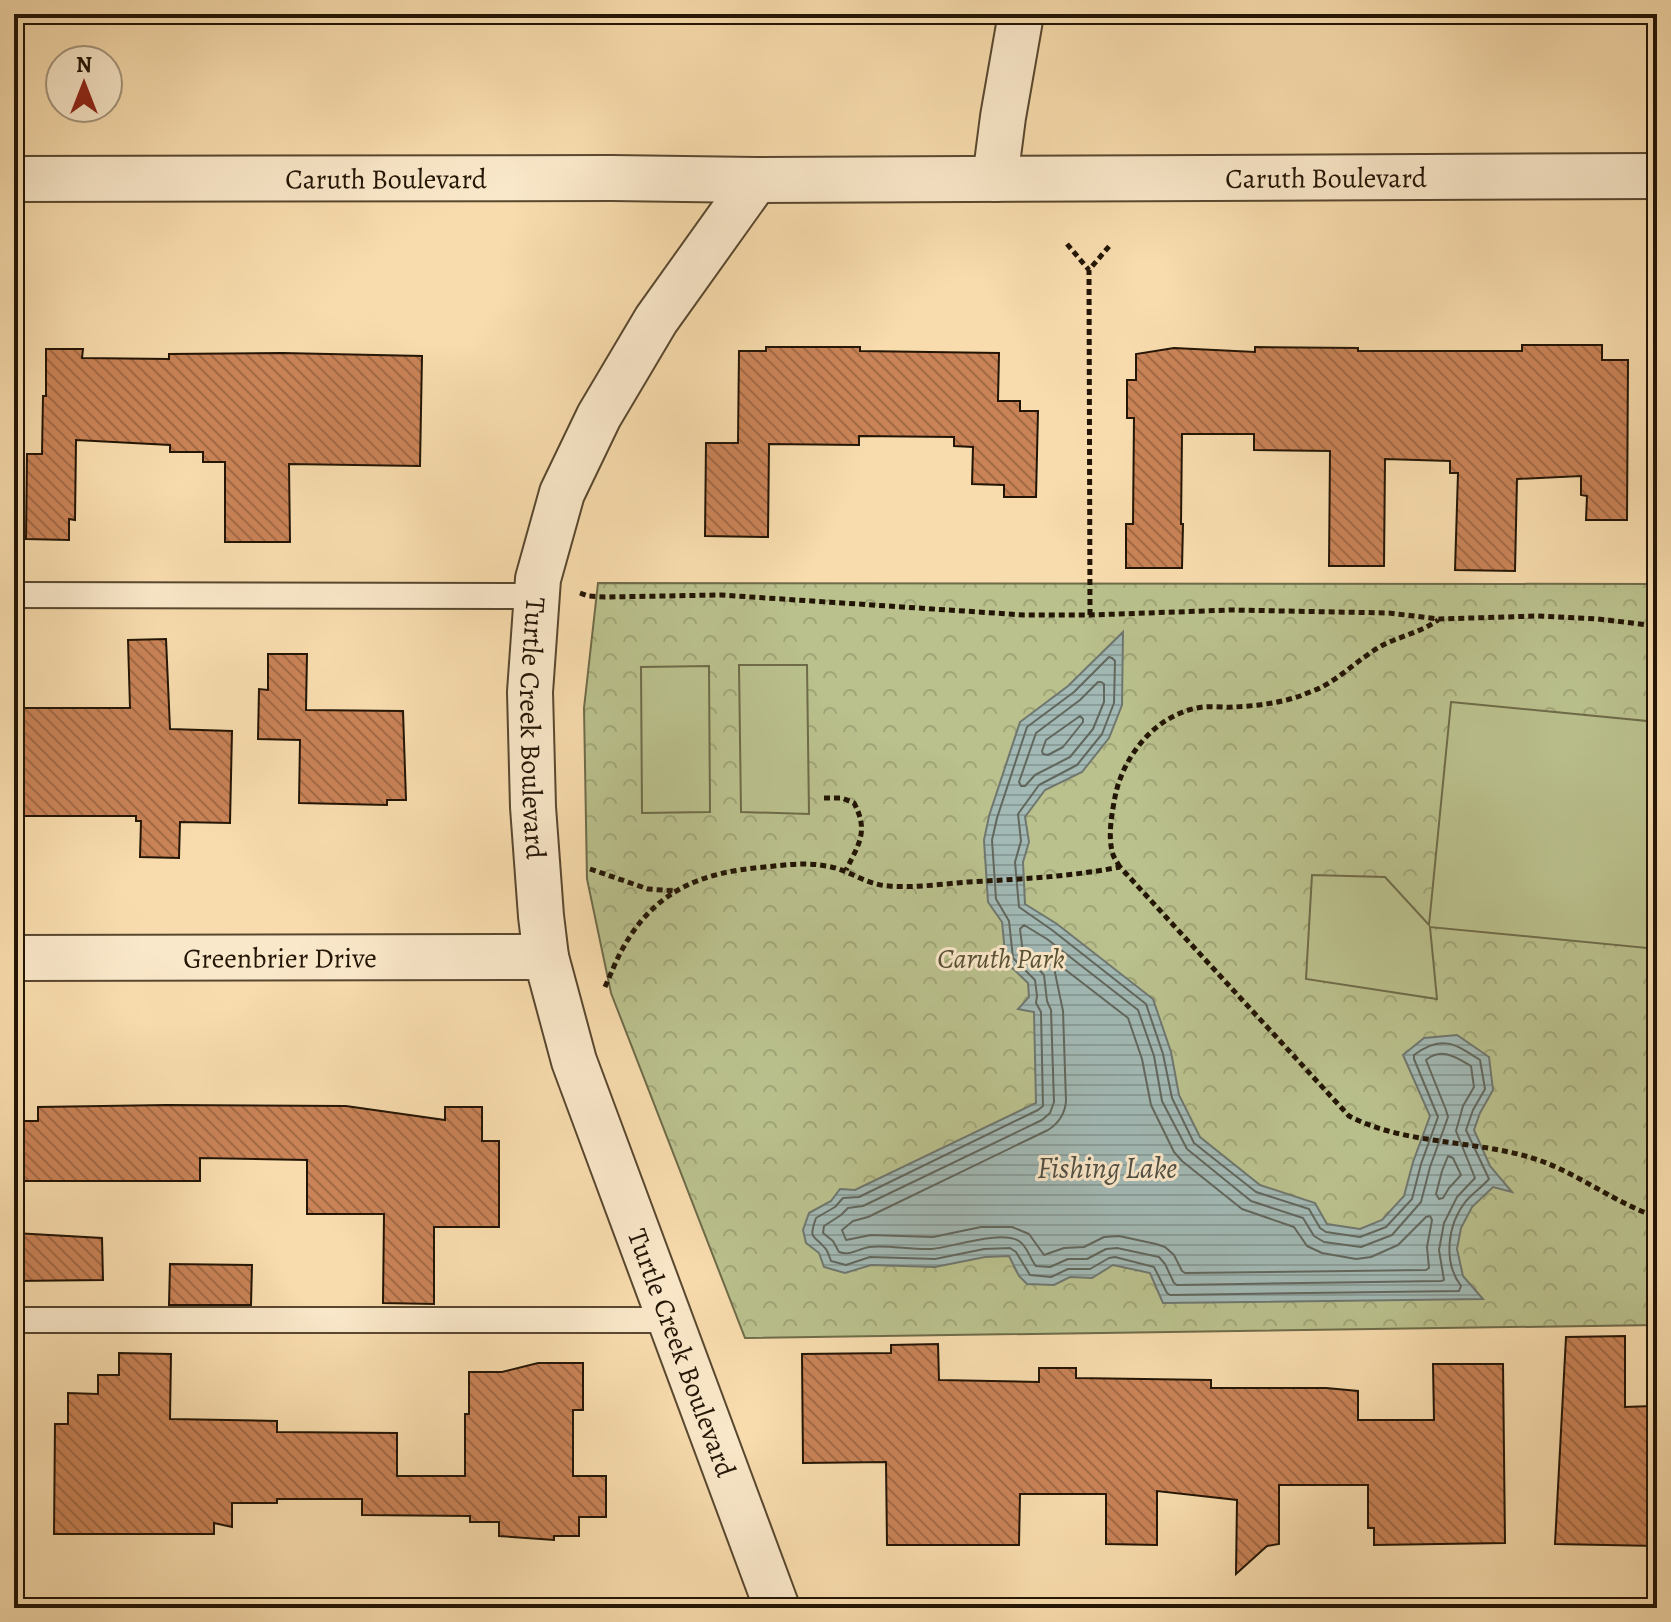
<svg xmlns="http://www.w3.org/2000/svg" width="1671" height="1622" font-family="Alegreya,serif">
<defs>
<pattern id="park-crowns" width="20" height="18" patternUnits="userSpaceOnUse" patternTransform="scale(2)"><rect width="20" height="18" fill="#bac18d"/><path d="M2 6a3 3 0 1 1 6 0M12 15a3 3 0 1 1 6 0" fill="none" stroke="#a0a578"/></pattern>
<pattern id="water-rules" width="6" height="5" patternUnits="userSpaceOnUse" patternTransform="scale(2)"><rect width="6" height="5" fill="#a2b9b5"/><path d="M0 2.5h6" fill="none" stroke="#8b9e9a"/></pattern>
<pattern id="building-back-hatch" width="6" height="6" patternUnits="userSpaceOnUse" patternTransform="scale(2)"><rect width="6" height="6" fill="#c98357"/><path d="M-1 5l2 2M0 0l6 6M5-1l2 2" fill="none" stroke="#a36a46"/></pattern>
</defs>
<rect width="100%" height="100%" fill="#f8dcad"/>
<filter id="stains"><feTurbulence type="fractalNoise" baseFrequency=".0025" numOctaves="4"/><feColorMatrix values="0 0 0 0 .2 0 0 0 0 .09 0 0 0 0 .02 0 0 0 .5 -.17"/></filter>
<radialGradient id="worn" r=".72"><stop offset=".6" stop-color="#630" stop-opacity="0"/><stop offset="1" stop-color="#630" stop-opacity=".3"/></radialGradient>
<path fill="url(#park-crowns)" stroke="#6e6b49" stroke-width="2" d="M598,583L1657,584V1325L745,1338L611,993L587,879L584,708Z"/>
<path fill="#bac18d" stroke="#6e6b49" stroke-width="2" d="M739,665H807L809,814L741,812Z
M709,666L710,812L642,813L641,667Z
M1451,702L1657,722V949L1430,927L1437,999L1306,979L1312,875L1385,877L1429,925Z"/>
<path fill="url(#water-rules)" stroke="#6f776f" stroke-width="2" d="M1123,632L1122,705L1109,738L1082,772L1045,790L1025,817L1029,842L1023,862L1025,904L1057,924L1153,999L1171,1052L1179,1095L1200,1137L1260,1185L1315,1203L1327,1224L1360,1229L1382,1220L1404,1196L1413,1162L1430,1116L1403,1055L1424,1038L1457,1035L1489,1057L1493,1090L1480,1113L1474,1130L1490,1166L1512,1192L1493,1187L1472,1207L1461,1228L1457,1249L1463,1276L1483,1299L1163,1303L1150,1273L1113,1265L1092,1278L1070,1277L1054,1285L1027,1284L1019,1276L1009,1256L985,1257L935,1267L871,1265L845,1273L824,1267L819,1253L806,1243L803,1230L809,1213L831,1201L840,1189L855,1190L1036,1103L1034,1012L1018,1009L1029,997L1028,983L1006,962L1002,922L988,902L984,840L989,816L1020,722L1068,686Z"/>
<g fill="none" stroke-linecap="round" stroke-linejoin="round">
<path stroke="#62675d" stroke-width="2" d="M1109,657L1112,658L1115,661L1114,703L1102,734L1077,765L1039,785L1018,814L1021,841L1015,862L1019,907L1052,930L1146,1004L1163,1054L1172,1098L1194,1143L1256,1192L1309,1209L1320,1228L1326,1232L1360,1237L1386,1227L1412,1199L1421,1164L1438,1117L1414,1059V1055C1441,1034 1456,1044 1480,1060L1485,1089L1473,1110L1466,1130L1489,1179C1482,1187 1473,1193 1466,1201C1447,1225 1443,1262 1461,1286L1459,1291L1170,1295L1167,1293L1154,1267L1115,1257L1109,1258L1090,1269H1068L1051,1277L1030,1275L1016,1252L1010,1248L984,1249L935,1259L870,1257L846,1265L831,1261C829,1256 828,1251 825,1248C814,1234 808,1241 816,1218L835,1207L843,1198L859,1197L1038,1110L1043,1106L1041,1012L1036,1003L1037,996L1035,980L1013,958L1009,921L996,899L992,840L997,818L1027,727L1074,692Z
M1098,682H1101L1104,684V702L1093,729L1070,757L1035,775L1025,786H1021L1019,782L1036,733L1080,700Z
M1080,716L1083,719V722L1063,747L1048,755L1043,754L1042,751L1046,740Z
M1024,925L1047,939L1138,1010L1154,1056L1162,1101L1187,1149L1251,1201L1303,1218L1314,1236L1324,1242L1361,1247L1392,1235L1421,1202L1430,1167L1448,1117L1446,1110L1426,1060C1442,1047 1456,1057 1471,1066L1474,1087L1463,1106L1456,1131L1475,1178L1457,1197L1444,1223L1439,1250L1444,1280L1441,1281L1177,1285L1174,1283L1165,1264L1159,1257L1117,1248L1106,1249L1087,1259H1068L1050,1267L1036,1266C1030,1259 1028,1247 1019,1241C1000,1230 953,1247 932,1249C911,1250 889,1245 869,1247C858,1249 850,1256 839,1252L833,1241L823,1233L824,1226L841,1215L848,1208L863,1206L1042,1120L1050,1113L1054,1102L1051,1010L1047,1001L1044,975L1023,953L1020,929Z
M1058,964L1128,1018L1142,1059L1151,1105L1174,1152L1182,1161L1242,1209L1294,1227L1307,1246L1322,1253L1356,1259L1371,1257L1398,1245L1426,1217L1430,1216L1432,1220L1427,1247L1429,1268L1426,1270L1185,1273L1182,1271L1174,1255L1165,1247L1156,1244L1119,1236L1104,1237L1084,1247L1064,1248L1044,1255L1029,1234L1012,1227H981L933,1237L871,1235L846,1240L842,1230L853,1221L868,1217L1048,1130C1059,1123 1065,1114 1066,1101L1063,1011L1054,968Z
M1448,1156L1453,1158L1461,1175L1449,1188L1443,1198L1439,1199L1436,1194L1442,1171Z"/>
</g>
<path fill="url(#building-back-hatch)" stroke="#231505" stroke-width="2" d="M1522,345H1602V360H1628L1627,520H1586L1587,496L1581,495V476L1517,479L1515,571L1455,570L1458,473H1450V461L1385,459L1384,566H1329L1330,451L1254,450V434H1182L1181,524H1183L1182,568H1126V524H1133L1134,418H1127V380H1136V354L1174,348L1255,352V347L1358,348V351H1522Z
M766,347H860V351L999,353L998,401H1020V411H1038L1036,497H1004V485L972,484L973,447L954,446V437L859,436V445L769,444L768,537L705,536L706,443H738L739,351H766Z
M46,349H83L82,358L169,359V354L282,353L422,356L420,466L289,464L290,542H225V462H203V452H170V445L76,440L75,520L69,519V540L26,539L27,454H42L43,396H46Z
M166,639L170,729L232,731L230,823L180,822L179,858L140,857L141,821H136V816H14V708H130L128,640Z
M268,654H307L306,710L403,711L406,800H387V805L299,803L300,740L258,739L259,689L268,690Z
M167,1105L346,1106L445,1120V1107H482V1141H499V1227H434V1304L383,1303L384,1214H307V1160L200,1158V1181H14V1121H38V1107Z
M14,1233L102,1238L103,1280L14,1281Z
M170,1264L252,1265L251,1305H169Z
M1625,1336V1407L1652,1406V1433H1657V1546L1555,1544L1566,1337Z
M938,1344L939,1380L1039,1382V1368H1076V1378L1211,1380V1388H1326L1358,1391V1420H1434L1433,1364H1503L1505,1543L1374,1545V1528H1368V1485H1279V1544L1267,1546L1236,1574L1237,1500L1157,1491V1545L1106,1544V1494H1020L1019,1545H887L886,1462L803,1463L802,1354L891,1353V1345Z
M119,1353L171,1354L170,1419L277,1421V1432L397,1433V1476H465V1414H469V1372H502L538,1363H583V1410H573V1476H606V1517H579V1536H554V1540L499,1536V1522H470V1516L362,1515V1499H277V1503H232V1527L214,1523V1534H54L55,1424H68V1393L98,1394V1375H119Z"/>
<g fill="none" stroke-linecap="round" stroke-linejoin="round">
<g stroke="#58472f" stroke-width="28">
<path id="service" d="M14,595L535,596
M14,1320H670"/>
</g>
<g stroke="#58472f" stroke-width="48">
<g id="minor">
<path id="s1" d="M14,179L612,178L756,180L1657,176"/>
<path d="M995,179L1003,117L1021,14"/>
<path id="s2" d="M756,180L656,320L599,416L562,493L538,579L530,692L533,807L541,916L546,957L574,1061L777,1608"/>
<path id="s3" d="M14,958L546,957"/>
</g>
</g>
<path stroke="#231505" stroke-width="5" stroke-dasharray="6 4" stroke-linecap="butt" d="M1067,244L1089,270
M580,593L588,596L605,597L721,595L1024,615H1090L1232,610L1389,613L1439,619L1538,616L1598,619L1657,626
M1090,615L1089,270L1111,244
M824,798H842L854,803C869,831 859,844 846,870
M1120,867C1117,862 1113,857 1112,851C1108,834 1112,813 1115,797C1123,756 1155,716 1197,708C1209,705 1222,708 1234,707C1255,706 1280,703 1300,696C1307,693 1316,690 1322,687C1344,675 1361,657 1383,645C1401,636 1421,632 1438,620
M590,869L648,889L675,891
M605,987C611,974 616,960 623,948C655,890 702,872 765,867C785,865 805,862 826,866C848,869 866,885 889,886C915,888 942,884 968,882C1020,879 1069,877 1120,867L1349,1116C1402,1144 1471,1140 1529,1157C1574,1170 1612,1202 1657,1217"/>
<use href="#service" stroke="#fae8ca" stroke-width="24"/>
<use href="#minor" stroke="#fae8ca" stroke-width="44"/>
</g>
<g text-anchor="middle" stroke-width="6" stroke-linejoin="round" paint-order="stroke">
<g font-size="28" fill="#231505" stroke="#fae8ca">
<text dy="10" stroke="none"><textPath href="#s1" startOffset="372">Caruth Boulevard</textPath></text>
<text dy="10" stroke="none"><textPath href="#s1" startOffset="1312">Caruth Boulevard</textPath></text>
<text dy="10" stroke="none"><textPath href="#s2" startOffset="608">Turtle Creek Boulevard</textPath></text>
<text dy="10" stroke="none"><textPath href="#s3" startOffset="266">Greenbrier Drive</textPath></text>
<text dy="10" stroke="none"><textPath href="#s2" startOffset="1256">Turtle Creek Boulevard</textPath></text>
</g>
<g font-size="28" font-style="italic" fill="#585135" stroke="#fae8ca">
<text x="1001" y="968">Caruth Park</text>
</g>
<g font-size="30" font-style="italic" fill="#4f4e43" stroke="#fae8ca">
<text x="1107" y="1178">Fishing Lake</text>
</g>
</g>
<rect width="1671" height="1622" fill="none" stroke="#f8dcad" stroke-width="48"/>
<rect x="16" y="16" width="1639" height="1590" fill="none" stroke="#231505" stroke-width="4"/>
<rect x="24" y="24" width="1623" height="1574" fill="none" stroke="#231505" stroke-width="2"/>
<g transform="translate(84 84)"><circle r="38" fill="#fae8ca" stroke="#a4947b" stroke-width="2"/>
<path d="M0-6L14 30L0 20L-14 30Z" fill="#8f2418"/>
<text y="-12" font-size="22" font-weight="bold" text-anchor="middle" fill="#231505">N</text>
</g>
<rect width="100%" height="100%" filter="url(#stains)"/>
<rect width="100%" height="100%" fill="url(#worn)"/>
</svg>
